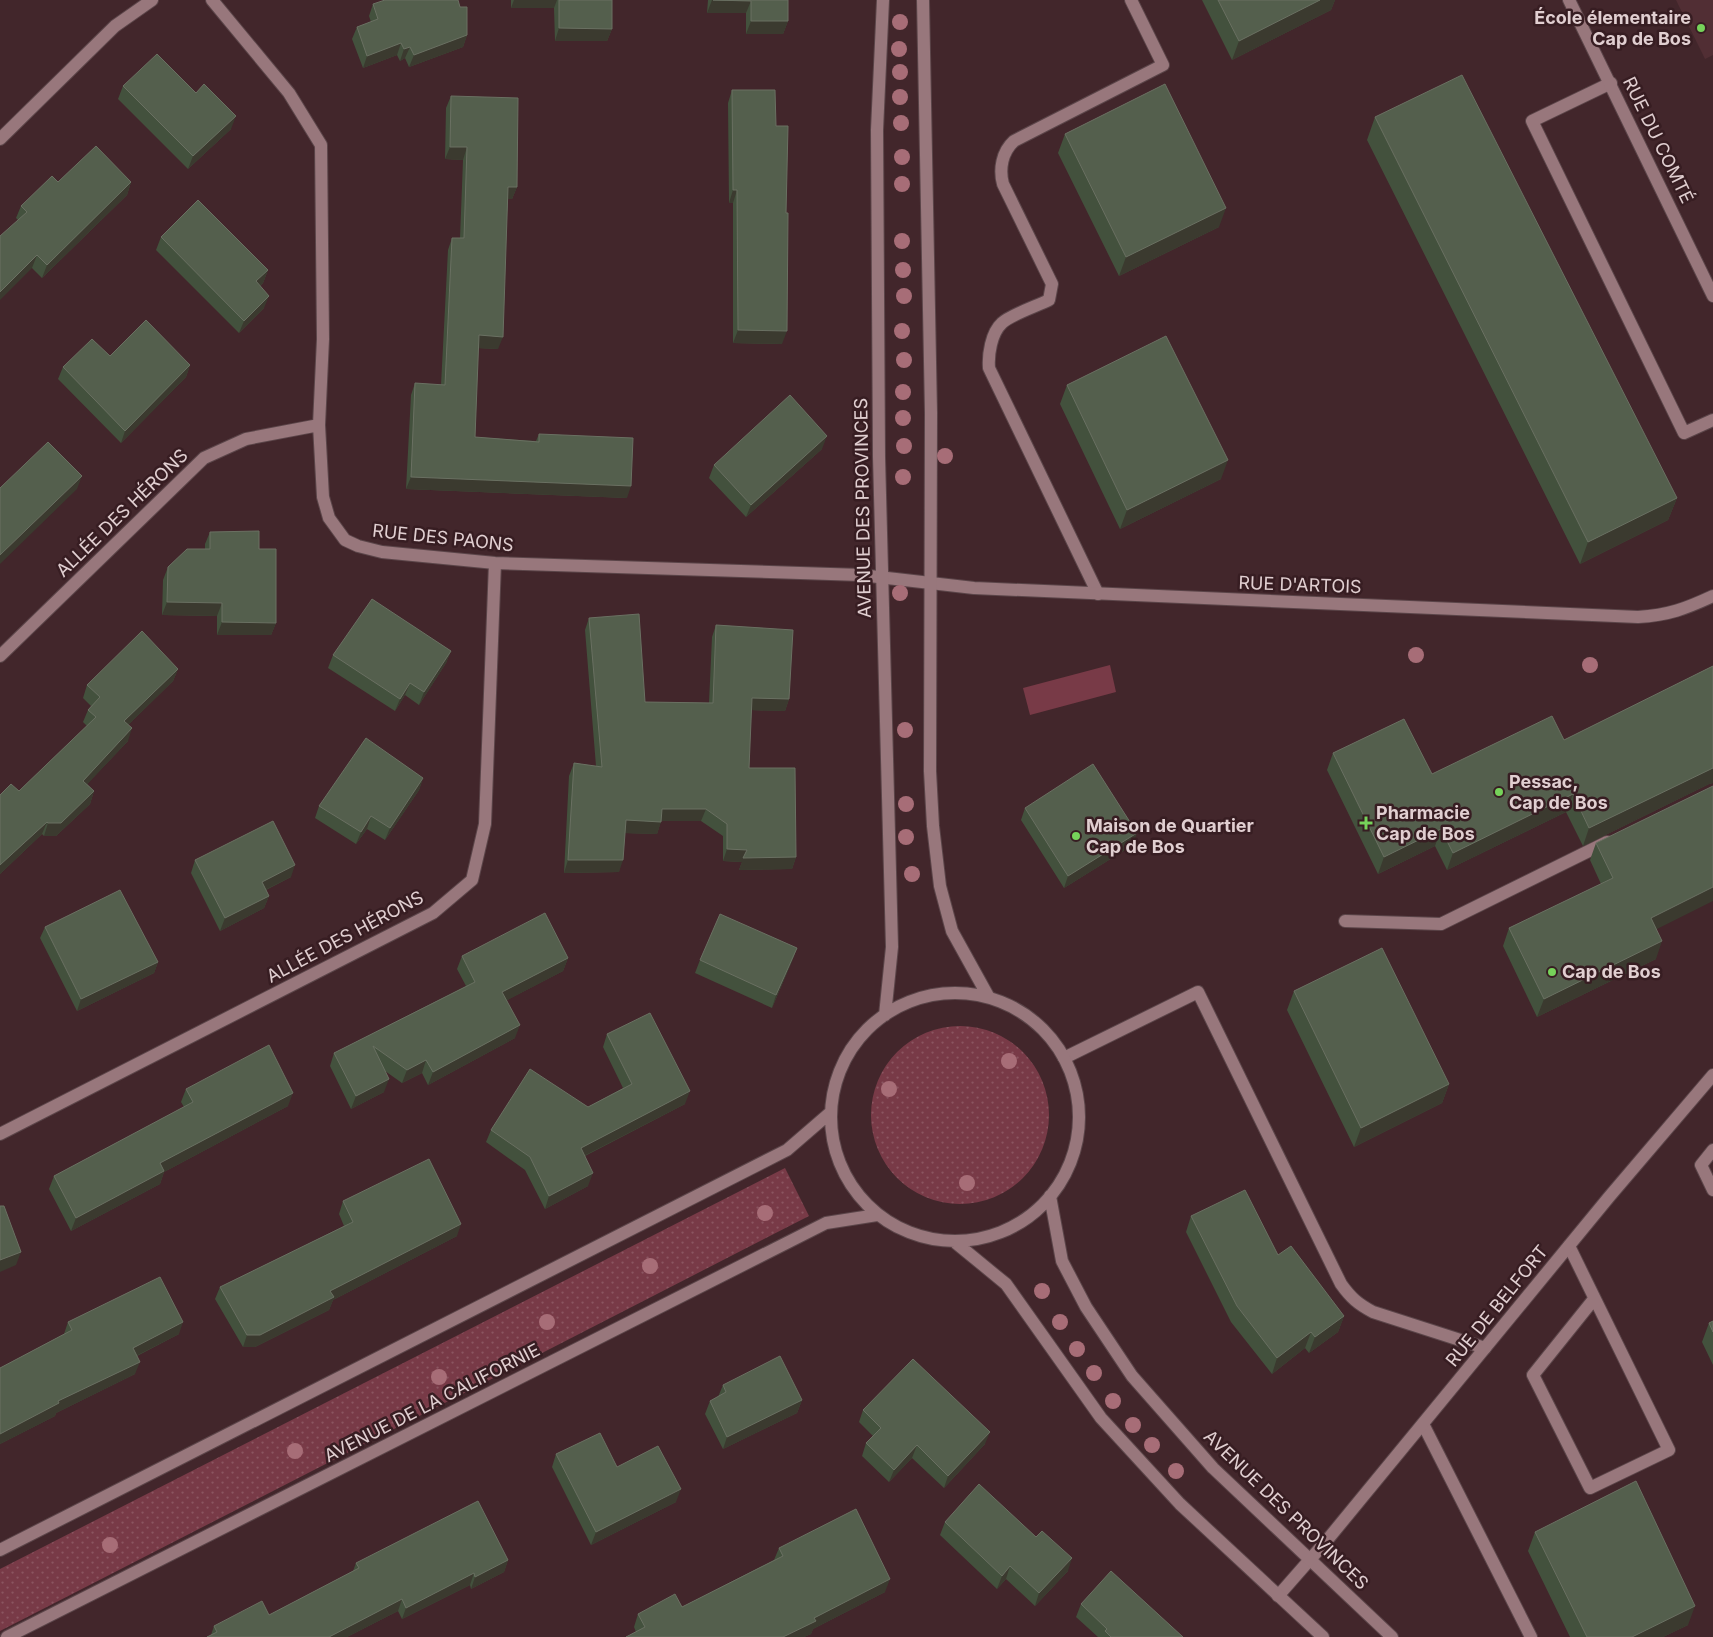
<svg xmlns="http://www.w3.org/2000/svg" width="1713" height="1637" font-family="Inter,sans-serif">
<defs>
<pattern id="grass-dots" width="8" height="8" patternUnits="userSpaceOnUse" patternTransform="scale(1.25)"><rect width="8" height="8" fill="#783a47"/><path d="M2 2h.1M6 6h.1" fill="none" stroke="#8b5560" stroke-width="1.8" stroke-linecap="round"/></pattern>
</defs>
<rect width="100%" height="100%" fill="#42262b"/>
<path fill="#512e34" d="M1676,0H1713V55L1705,59Z"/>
<path fill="url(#grass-dots)" d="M871 1115a89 89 0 1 1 178 0a89 89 0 1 1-178 0Z
M785,1168L809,1216L0,1631V1569Z"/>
<path fill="#783a47" d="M1110,665L1116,692L1030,715L1023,688Z"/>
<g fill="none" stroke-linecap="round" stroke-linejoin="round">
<g stroke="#5b4549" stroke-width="14">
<path id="service" d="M1611,83L1532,121L1684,433L1713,420
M1098,594L989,368C988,355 991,333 1002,323C1010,315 1037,306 1049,300L1052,284L1003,184C999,169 1002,152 1014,141L1163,65L1131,0
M1064,1058L1198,992L1341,1284C1351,1298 1358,1304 1373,1312L1485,1348
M1713,1150L1701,1165L1713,1190
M1569,1246L1669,1450L1590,1488L1533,1375L1594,1299
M1423,1424L1531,1637"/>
</g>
<g stroke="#5b4549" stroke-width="14">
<path id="pedestrian" d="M1345,921L1441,924L1607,842"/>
</g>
<g stroke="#5b4549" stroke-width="14">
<path id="minor" d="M212,0L289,93L321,145L323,339L319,425L323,497L329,518L345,540L358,546L382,552L495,563L861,575L974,588L1638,617C1669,615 1685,609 1713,596
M1569,0L1713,296
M0,139L115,26L152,0
M0,656L204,458L246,439L319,425
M0,1134L433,913L472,880L485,824L495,563
M1278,1596L1328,1539L1609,1197L1713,1075"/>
</g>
<g stroke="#5b4549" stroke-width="14">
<path id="tertiary" d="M883,0L877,130L879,457L892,947L885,1015
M923,0L931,413L930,771L933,826L940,886L952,931L988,996
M831 1117a124 124 0 1 1 248 0a124 124 0 1 1-248 0Z
M1050,1196L1062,1261L1086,1307L1132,1376L1213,1468L1392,1637
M956,1243L1006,1284L1101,1418L1180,1504L1323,1637
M0,1550L787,1150L831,1112
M7,1637L826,1223L877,1215"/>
</g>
<use href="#service" stroke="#98777c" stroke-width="12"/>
<use href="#pedestrian" stroke="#98777c" stroke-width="12"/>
<use href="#minor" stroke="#98777c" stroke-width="12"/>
<use href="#tertiary" stroke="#98777c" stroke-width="12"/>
</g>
<g fill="#a76d77">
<circle cx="900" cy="22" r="8"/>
<circle cx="899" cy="49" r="8"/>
<circle cx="900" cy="72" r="8"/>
<circle cx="900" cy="97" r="8"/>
<circle cx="901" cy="123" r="8"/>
<circle cx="902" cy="157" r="8"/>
<circle cx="902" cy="184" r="8"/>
<circle cx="902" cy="241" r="8"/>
<circle cx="903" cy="270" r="8"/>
<circle cx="904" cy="296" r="8"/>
<circle cx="902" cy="331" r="8"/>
<circle cx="904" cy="360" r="8"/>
<circle cx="903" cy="392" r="8"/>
<circle cx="903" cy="418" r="8"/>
<circle cx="904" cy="446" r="8"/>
<circle cx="945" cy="456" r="8"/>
<circle cx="903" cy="477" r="8"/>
<circle cx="900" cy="593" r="8"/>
<circle cx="1416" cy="655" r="8"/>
<circle cx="1590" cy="665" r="8"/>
<circle cx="905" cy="730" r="8"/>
<circle cx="906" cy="804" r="8"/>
<circle cx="906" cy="837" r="8"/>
<circle cx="912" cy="874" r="8"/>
<circle cx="1009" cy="1061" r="8"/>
<circle cx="889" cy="1089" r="8"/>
<circle cx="967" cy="1183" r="8"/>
<circle cx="765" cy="1213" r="8"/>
<circle cx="650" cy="1266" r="8"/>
<circle cx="1042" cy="1291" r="8"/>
<circle cx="547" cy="1322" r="8"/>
<circle cx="1060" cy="1322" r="8"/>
<circle cx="1077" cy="1349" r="8"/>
<circle cx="1094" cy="1373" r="8"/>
<circle cx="439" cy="1377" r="8"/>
<circle cx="1113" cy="1401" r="8"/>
<circle cx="1133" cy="1425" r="8"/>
<circle cx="1152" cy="1445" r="8"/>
<circle cx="295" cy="1451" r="8"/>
<circle cx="1176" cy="1471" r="8"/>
<circle cx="110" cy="1545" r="8"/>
</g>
<path fill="#43513d" d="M511,0H612V29L607,41H555L554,8H511Z
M708,0H788V21L783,34H746V13H707Z
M1202,0H1335L1331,10L1232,60Z
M373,4L467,35L463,47L409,67L405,58L400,61L397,55L363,68L352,39L357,27L371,22L369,16Z
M123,86L231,129L188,169L118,99Z
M732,90L776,126L782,344L733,343V203H729L728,103Z
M451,96L517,187L512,199H508L498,349L478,348L475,437L536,441L539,434L627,498L406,489L411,395L415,383L441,385L448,250L452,238H460L463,160L445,159L446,108Z
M1375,117L1677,498L1668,520L1580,564L1367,140Z
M1065,134L1219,227L1119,276L1058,153Z
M58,182H131L127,195L42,278L32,268L18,220L16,218L21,206Z
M161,237L268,270L263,283L260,286L264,308L239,333L156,250Z
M110,356L190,365L186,377L121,443L58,379L63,367Z
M1067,385L1221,479L1120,529L1060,404Z
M822,449L746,517L709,478L714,465Z
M210,532L259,549L276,623L271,635H217V616L162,615L163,580L168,567L205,549V544Z
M589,618L645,702L709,703L712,637L716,625L789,699L785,711L751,710L749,768L796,857L792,869L739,870L742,862L723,861V836L701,821H661L657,834L625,833L619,872L564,873L569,776L574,763L596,766L585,630Z
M451,651L446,663L419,705L405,695L395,711L328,668L333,655Z
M1713,666V783L1709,784L1583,846L1566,812L1447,870L1435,846L1378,874L1327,770L1333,753L1432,774L1564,740Z
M178,669L173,681L128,725V741L87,784L94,791L90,804L56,836H44L42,834L0,874V795L19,791L87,726L83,722L88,710L91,706L83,698L87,685Z
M423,778L419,790L385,840L367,829L356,844L315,818L319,806Z
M1025,808L1133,845L1064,888L1021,820Z
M1596,843L1657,929L1656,959L1537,1017L1503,946L1509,928L1601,884L1590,860Z
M195,860L291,877L266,890L269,896L264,908L220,931L191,873Z
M45,927L158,962L154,973L77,1011L40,938Z
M797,948L792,961L772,1008L695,973L700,960Z
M462,956L568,958L563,971L507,1000L515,1038L428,1085L422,1073L402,1083L385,1071L384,1092L351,1109L330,1066L334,1053L466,986L457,969Z
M1294,991L1449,1084L1442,1103L1354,1147L1287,1010Z
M607,1034L685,1104L585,1156L588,1186L545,1209L525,1170L486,1142L491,1130L588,1107L623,1088L603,1047Z
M186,1089L288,1106L164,1172L160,1184L71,1231L49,1189L54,1176L184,1107L181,1102Z
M343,1201L457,1236L333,1300L329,1310L255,1347H243L215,1299L220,1287L344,1226L339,1214Z
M1191,1216L1278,1255L1344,1316L1338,1332L1309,1353L1305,1348L1272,1374L1231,1322L1186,1232Z
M1713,1321V1365L1702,1342L1709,1323Z
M68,1322L179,1334L137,1356L135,1374L56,1413L55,1416L0,1444V1368L64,1334Z
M723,1385L802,1400L797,1413L723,1449L705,1414L710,1401L718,1397Z
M863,1410L985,1444L944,1488L912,1458L889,1482L862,1456L866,1443L873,1436L859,1422Z
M556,1454L617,1467L676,1502L591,1545L552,1467Z
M945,1522L1068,1571L1035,1606L1006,1579L997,1589L940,1535Z
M1535,1532L1688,1625L1663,1637H1570L1528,1551Z
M779,1548L885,1592L813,1629L811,1634L804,1637H626L636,1632L634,1627L638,1614L682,1607L774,1560Z
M508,1560L504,1572L471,1589L470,1585L402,1619L398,1611L347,1637H207L211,1635L214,1626L269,1615L353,1571L356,1563Z
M1081,1604L1183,1637H1098L1076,1617Z"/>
<path fill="#3b3a2f" d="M514,0H557L554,8H511Z
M712,0L751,1L746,13H707Z
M1320,0H1335L1331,10L1232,60L1239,41Z
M751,21H788L783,34H746Z
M559,28L612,29L607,41H555Z
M467,35L463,47L409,67L414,55Z
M401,43L397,55L363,68L367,56Z
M410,47L405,58L400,61L404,49Z
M236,116L231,129L188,169L193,156Z
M450,147H467L463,160L445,159Z
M131,182L127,195L42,278L47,265Z
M508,187H517L512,199H504Z
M733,190H737L733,203H729Z
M1226,208L1219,227L1119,276L1126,257Z
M37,255L32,268L0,300V292Z
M268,270L263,283L251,294L256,281Z
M269,296L264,308L239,333L244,321Z
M738,330L787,331L782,344L733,343Z
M479,335L503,337L498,349L474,348Z
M190,365L186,377L121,443L125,431Z
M827,436L822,449L746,517L751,505Z
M1228,460L1221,479L1120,529L1127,510Z
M82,476L77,489L0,564V555Z
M411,477L631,486L627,498L406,489Z
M1677,498L1668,520L1580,564L1588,542Z
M167,602L222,603L217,616L162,615Z
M222,622L276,623L271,635H217Z
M451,651L446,663L419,705L424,692Z
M178,669L173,681L120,733L124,721Z
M410,683L405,695L395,711L400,699Z
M752,698L789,699L785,711L747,710Z
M132,728L128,741L79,793L83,781Z
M1713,768V783L1709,784L1583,846L1589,828Z
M423,778L419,790L385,840L390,828Z
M94,791L90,804L56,836H44L48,823Z
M1573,794L1566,812L1447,870L1453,853Z
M662,809H706L701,821H658Z
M371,816L367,829L356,844L361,832Z
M626,820L661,822L657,834L621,833Z
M47,822L42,834L0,874V865Z
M1441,829L1435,846L1378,874L1384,857Z
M1137,833L1133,845L1064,888L1068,876Z
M727,849L747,850L796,857L792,869L739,870L742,862L723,861Z
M568,860H623L619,872L564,873Z
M295,865L291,877L257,894L262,882Z
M1713,887V901L1645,935L1651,918Z
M269,896L264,908L220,931L225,918Z
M1662,941L1656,959L1537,1017L1544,999Z
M797,948L792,961L772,1008L776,995Z
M568,958L563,971L498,1005L502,992Z
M158,962L154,973L77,1011L81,999Z
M520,1025L515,1038L428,1085L433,1072Z
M426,1060L422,1073L402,1083L407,1070Z
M389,1079L384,1092L351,1109L356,1096Z
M1449,1084L1442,1103L1354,1147L1361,1128Z
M690,1091L685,1104L576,1160L581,1148Z
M293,1093L288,1106L164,1172L160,1184L71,1231L76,1218L160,1163Z
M593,1173L588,1186L545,1209L549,1196Z
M461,1224L457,1236L333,1300L329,1310L255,1347H243L247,1335L330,1291Z
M21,1252L16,1265L0,1272V1260Z
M1344,1316L1338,1332L1309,1353L1315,1337Z
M183,1322L179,1334L128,1360L133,1348Z
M1311,1332L1305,1348L1272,1374L1277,1358Z
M140,1362L135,1374L56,1413L55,1416L0,1444V1434L58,1401Z
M802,1400L797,1413L723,1449L727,1437Z
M990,1432L985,1444L944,1488L948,1476Z
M917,1445L912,1458L889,1482L894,1470Z
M681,1489L676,1502L591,1545L596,1532Z
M1072,1558L1068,1571L1035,1606L1039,1593Z
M508,1560L504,1572L471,1589L475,1577Z
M1010,1566L1006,1579L997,1589L1002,1576Z
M474,1573L470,1585L402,1619L406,1608Z
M890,1579L885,1592L813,1629L811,1634L804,1637H783L814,1618Z
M402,1599L398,1611L347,1637H329Z
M1695,1606L1688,1625L1663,1637H1632Z"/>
<path fill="#545f4d" stroke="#6a7062" d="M385,0H458L460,7H467V35L414,55L410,47L404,49L401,43L367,56L357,27L378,19L373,4Z
M559,0H612V29L559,28Z
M713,0H788V21H751V1Z
M1218,0H1320L1239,41Z
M157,54L196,93L204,84L236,116L193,156L123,86Z
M1462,75L1677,498L1588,542L1375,117Z
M1165,84L1226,208L1126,257L1065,134Z
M732,90H775L776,126H788L786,213H788L787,331L738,330L737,190H733Z
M451,96L518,98L517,187H508L503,337L479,335L475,437L539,442V434L633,438L631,486L411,477L415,383L445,385L452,238H464L467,147H450Z
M96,146L131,182L47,265L37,255L0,292V236L27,212L21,206L52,176L58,182Z
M198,200L268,270L256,281L269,296L244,321L161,237Z
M146,320L190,365L125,431L63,367L92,339L110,356Z
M1166,336L1228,460L1127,510L1067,385Z
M790,395L827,436L751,505L714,465Z
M48,442L82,476L0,555V488Z
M259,531V549H276V623L222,622V603L167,602L168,567L187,549H210V532Z
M372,599L451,651L424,692L410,683L400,699L333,655Z
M639,614L645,702L713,703L716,625L793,630L789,699L752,698L749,768H795L796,857L743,858L747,850L727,849V824L706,809H662L661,822L626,820L623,860H568L574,763L602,767L589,618Z
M142,631L178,669L124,721L132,728L83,781L94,791L61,823H48L47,822L0,865V795L11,784L19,791L96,717L88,710L100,697L87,685Z
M1713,666V768L1589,828L1573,794L1453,853L1441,829L1384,857L1333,753L1404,719L1432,774L1552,716L1564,740Z
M366,738L423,778L390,828L371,816L361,832L319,806Z
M1093,764L1137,833L1068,876L1025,808Z
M1713,786V887L1651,918L1662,941L1544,999L1509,928L1613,878L1596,843Z
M273,821L295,865L262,882L269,896L225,918L195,860Z
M120,890L158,962L81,999L45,927Z
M545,913L568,958L502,992L520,1025L433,1072L426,1060L407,1070L373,1046L389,1079L356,1096L334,1053L475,982L462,956Z
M720,914L797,948L776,995L700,960Z
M1382,948L1449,1084L1361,1128L1294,991Z
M650,1013L690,1091L581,1148L593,1173L549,1196L530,1157L491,1130L530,1069L588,1107L632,1084L607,1034Z
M269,1045L293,1093L160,1163L164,1171L76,1218L54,1176L193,1102L186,1089Z
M429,1159L461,1224L330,1291L334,1297L260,1335H247L220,1287L353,1222L343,1201Z
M1245,1190L1278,1255L1291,1246L1344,1316L1315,1337L1311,1332L1277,1358L1237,1306L1191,1216Z
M0,1206H4L21,1252L0,1260Z
M160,1277L183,1322L133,1348L140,1362L58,1401L59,1403L0,1434V1368L72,1330L68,1322Z
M1713,1321V1332L1709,1323Z
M780,1356L802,1400L727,1437L710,1401L726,1392L723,1385Z
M913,1359L990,1432L948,1476L917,1445L894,1470L866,1443L881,1428L863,1410Z
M600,1433L617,1467L658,1446L681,1489L596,1532L556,1454Z
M1636,1481L1695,1606L1632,1637H1587L1535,1532Z
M979,1484L1036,1537L1042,1531L1072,1558L1039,1593L1010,1566L1002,1576L945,1522Z
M478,1501L508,1560L475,1577L474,1573L406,1608L402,1599L329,1637H207L217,1632L214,1626L262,1601L269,1615L359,1568L356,1563Z
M856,1509L890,1579L814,1618L816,1621L783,1637H626L645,1627L638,1614L675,1594L682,1607L783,1556L779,1548Z
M1111,1571L1183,1637H1111L1105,1631L1107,1629L1081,1604Z"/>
<g fill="#76d25a" stroke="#371d22" stroke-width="2">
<circle cx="1701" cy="28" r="5"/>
<circle cx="1499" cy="792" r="5"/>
<path d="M1363.5 815.5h5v5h5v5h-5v5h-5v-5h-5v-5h5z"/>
<circle cx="1076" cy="836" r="5"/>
<circle cx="1552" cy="972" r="5"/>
</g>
<g text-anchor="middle" stroke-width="5" stroke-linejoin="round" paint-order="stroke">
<g font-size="18" font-weight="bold" fill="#e1cfd1" stroke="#371d22" text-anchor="start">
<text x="1691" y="24" text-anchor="end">École élementaire<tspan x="1691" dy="21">Cap de Bos</tspan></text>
<text x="1509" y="788">Pessac,<tspan x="1509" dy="21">Cap de Bos</tspan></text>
<text x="1376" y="819">Pharmacie<tspan x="1376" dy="21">Cap de Bos</tspan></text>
<text x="1086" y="832">Maison de Quartier<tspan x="1086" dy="21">Cap de Bos</tspan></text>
<text x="1562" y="978">Cap de Bos</text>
</g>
<g font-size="18" fill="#e1cfd1" stroke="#371d22">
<text transform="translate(1658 140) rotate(64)" y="6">RUE DU COMTÉ</text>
<text transform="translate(863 508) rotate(-91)" y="6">AVENUE DES PROVINCES</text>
<text transform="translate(122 513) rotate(-44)" y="6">ALLÉE DES HÉRONS</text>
<text transform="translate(443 538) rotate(6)" y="6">RUE DES PAONS</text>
<text transform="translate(1300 585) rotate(2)" y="6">RUE D'ARTOIS</text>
<text transform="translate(345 937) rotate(-28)" y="6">ALLÉE DES HÉRONS</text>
<text transform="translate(1497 1306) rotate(-51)" y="6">RUE DE BELFORT</text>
<text transform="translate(432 1403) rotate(-27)" y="6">AVENUE DE LA CALIFORNIE</text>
<text transform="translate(1286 1510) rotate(44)" y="6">AVENUE DES PROVINCES</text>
</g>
</g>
</svg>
